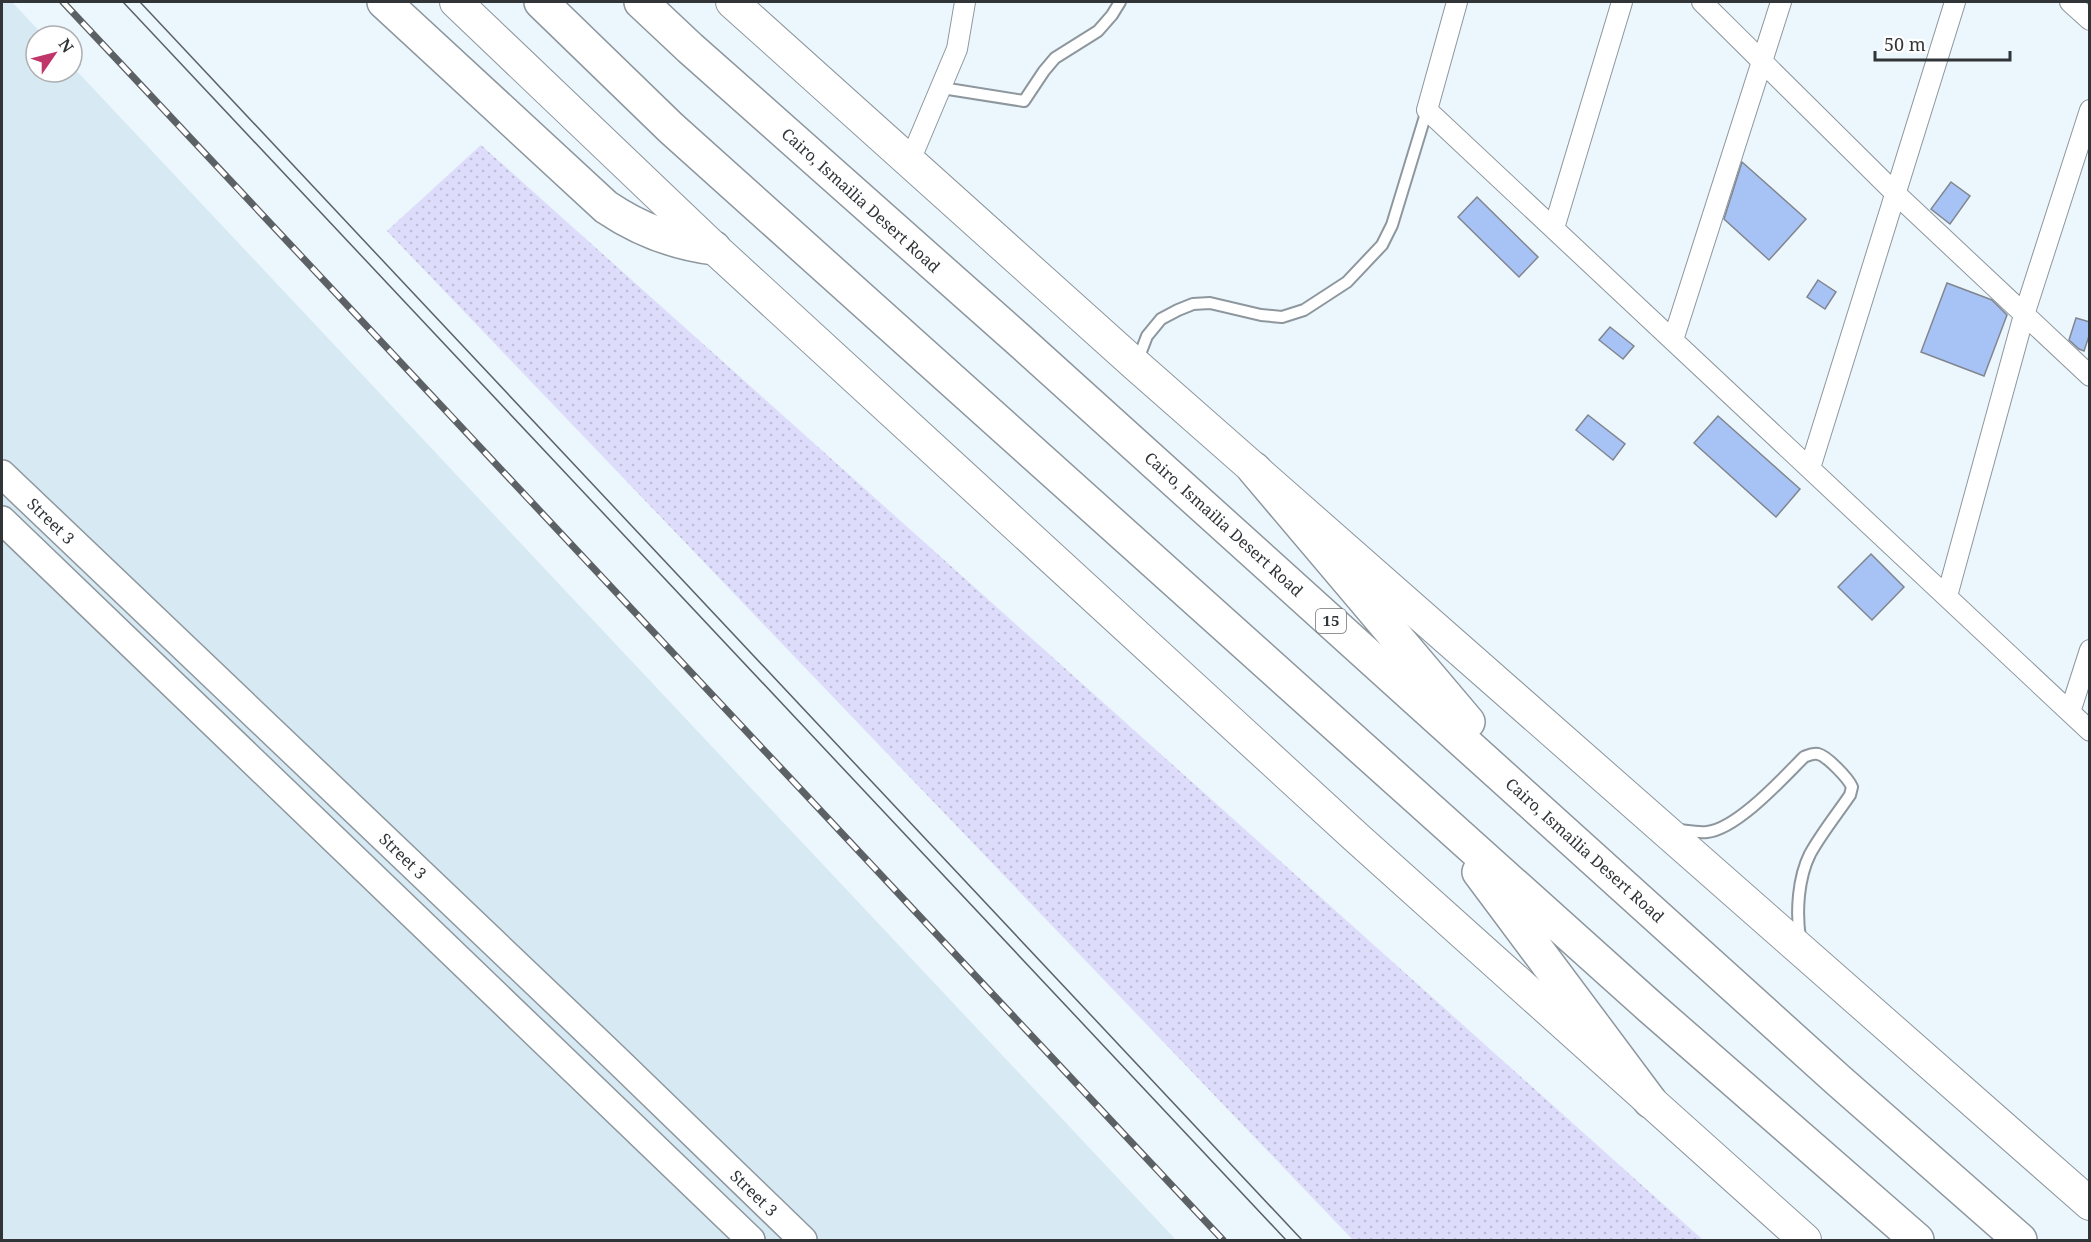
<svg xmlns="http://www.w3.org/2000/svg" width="2091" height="1242" font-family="'Noto Serif',serif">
<defs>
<pattern id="grass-dots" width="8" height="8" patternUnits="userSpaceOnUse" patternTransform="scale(1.5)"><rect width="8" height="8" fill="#dddcfa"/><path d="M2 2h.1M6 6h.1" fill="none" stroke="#bebdd7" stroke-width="1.8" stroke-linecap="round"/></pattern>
</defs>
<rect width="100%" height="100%" fill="#ecf6fd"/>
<path fill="#d7e9f3" d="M2,2H12L44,36H36V72H72V66L1176,1240H2Z"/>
<path fill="url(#grass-dots)" d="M481,145L1703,1240H1353L387,231Z"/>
<path fill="#a7c3f5" stroke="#80858e" stroke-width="1.5" d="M1742,162L1806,219L1769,260L1724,219Z
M1951,182L1970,196L1950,224L1931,209Z
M1477,197L1538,257L1519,277L1458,217Z
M1818,280L1836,292L1825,309L1807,297Z
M1947,283L1992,300L2007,315L1984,376L1921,352Z
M2076,318L2090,322V333L2084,351L2079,349L2069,340Z
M1610,327L1634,346L1623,359L1599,340Z
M1588,415L1625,444L1613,460L1576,430Z
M1718,416L1800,489L1776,517L1694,443Z
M1871,554L1904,587L1872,620L1838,587Z"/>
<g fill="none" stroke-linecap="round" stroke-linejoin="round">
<g stroke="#8d979d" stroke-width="14">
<path id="lane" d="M942,88L1024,101L1044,71L1055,58L1098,31L1112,15L1120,2
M1137,362L1147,336L1161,319L1178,310L1193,304L1210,303L1261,315L1282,317L1304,310L1347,282L1382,245L1392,225L1427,110
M1679,830C1688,831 1698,833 1707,832C1737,829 1783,778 1804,757C1809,755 1812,753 1818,754C1827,756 1848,778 1852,787L1850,795C1837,814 1821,834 1810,854C1798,878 1796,912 1800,938"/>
</g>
<g stroke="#8d979d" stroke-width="22">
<path id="street" d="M1457,2L1427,110L2090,731
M1702,2L1895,193L2090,376
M2070,2L2090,20
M909,163L957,49L965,2
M1554,228L1622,2
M1673,340L1781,2
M1810,468L1955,2
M1947,596L2024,315L2090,110
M2070,712L2090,650"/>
</g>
<g stroke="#8d979d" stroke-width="30">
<path id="secondary" d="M2,474L616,1059L803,1240
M2,520L751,1240"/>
</g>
<g stroke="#8d979d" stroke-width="34">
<path id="primary" d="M456,2L714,248L1357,838L1805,1240
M732,2L1136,365L2090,1204"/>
</g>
<g stroke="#8d979d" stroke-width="36">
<path id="highway" d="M384,2L606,207C640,230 674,243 714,248
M541,2L671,128L1649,1006L1917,1240
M641,2L690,48L1019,340L1838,1080L2020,1240
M1254,469L1468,722
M1479,872L1650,1101"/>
</g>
<use href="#lane" stroke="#fff" stroke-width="10"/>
<use href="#street" stroke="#fff" stroke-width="20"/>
<use href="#secondary" stroke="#fff" stroke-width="27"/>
<use href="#primary" stroke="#fff" stroke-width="32"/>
<use href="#highway" stroke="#fff" stroke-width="33"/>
<path stroke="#5c6165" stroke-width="1.5" d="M123,2L1286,1240
M140,2L1302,1240"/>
<g stroke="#5c6165" stroke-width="7">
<path id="rail" d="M63,2L1223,1240"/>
</g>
<use href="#rail" stroke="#fff" stroke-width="4.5" stroke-dasharray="14" stroke-linecap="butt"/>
</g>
<g text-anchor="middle" stroke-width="4.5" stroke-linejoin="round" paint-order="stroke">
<rect fill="#fff" stroke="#6f7274" stroke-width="1.5" x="1316" y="609" width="30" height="24" rx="4.5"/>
<g font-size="15" font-weight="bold" fill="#313538">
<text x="1331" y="626">15</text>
</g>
<g font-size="16" fill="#313538" stroke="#fff">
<text transform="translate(861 200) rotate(42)" y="6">Cairo, Ismailia Desert Road</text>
<text transform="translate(51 521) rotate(44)" y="6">Street 3</text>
<text transform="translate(1224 524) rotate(42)" y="6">Cairo, Ismailia Desert Road</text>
<text transform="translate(1585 850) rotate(42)" y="6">Cairo, Ismailia Desert Road</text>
<text transform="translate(403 856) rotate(44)" y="6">Street 3</text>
<text transform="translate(754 1193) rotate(44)" y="6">Street 3</text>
</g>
</g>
<rect width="2091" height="1242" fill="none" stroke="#313538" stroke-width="6"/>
<g transform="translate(54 54) rotate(55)"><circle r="28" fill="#ffffff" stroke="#adaeaf" stroke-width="1.5"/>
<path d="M0-4.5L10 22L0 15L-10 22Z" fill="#c0356a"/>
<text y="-9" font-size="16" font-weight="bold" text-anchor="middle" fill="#313538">N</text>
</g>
<path d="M1875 51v9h135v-9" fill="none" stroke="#313538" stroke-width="3"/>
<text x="1884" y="51" font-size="18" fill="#313538" stroke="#ffffff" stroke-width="4.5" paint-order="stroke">50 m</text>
</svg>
